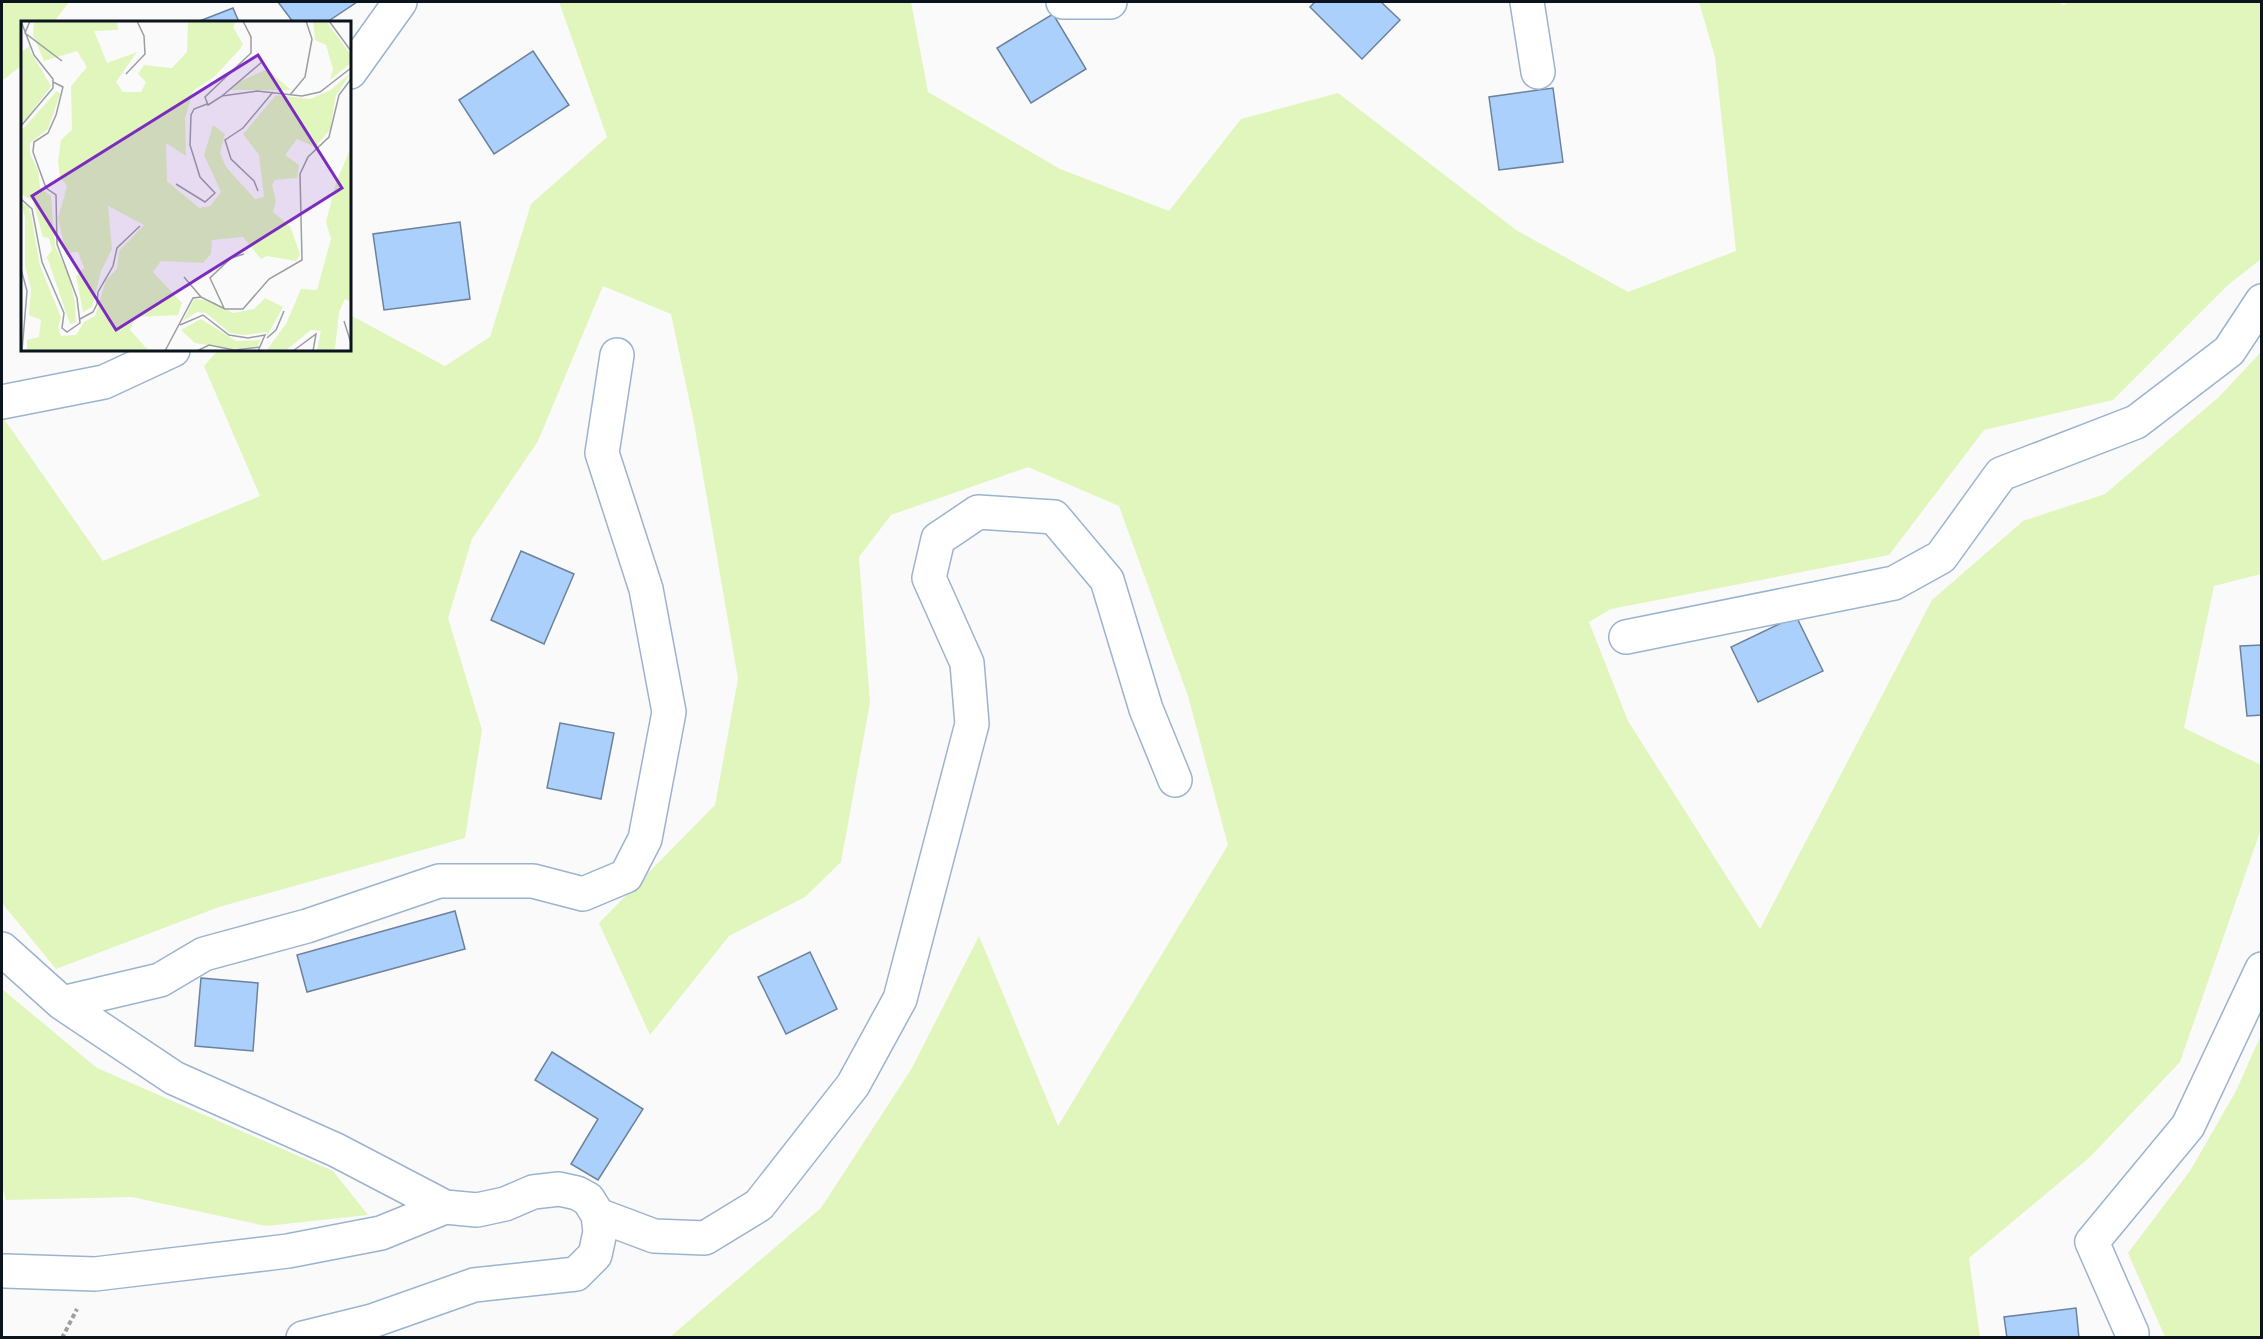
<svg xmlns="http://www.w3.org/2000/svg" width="2263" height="1339" font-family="'DejaVu Sans',sans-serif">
<rect width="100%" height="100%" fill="#fafafa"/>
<path fill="#e0f6bc" d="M2,2H69L54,22H22V65L2,81Z
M559,2H911L928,92L1060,169L1169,211L1241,119L1338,93L1516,230L1628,292L1736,251L1715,57L1699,2H2056L2064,5L2068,2H2261V259L2228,285L2113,400L1984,430L1889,555L1611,609L1589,622L1628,721L1760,929L1932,600L2023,521L2105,494L2219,397L2261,352V574L2214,586L2184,728L2261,765V829L2180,1062L2090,1157L1969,1258L1980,1337H670L821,1208L912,1068L979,936L1058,1126L1228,845L1188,696L1119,506L1028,467L891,515L859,557L870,703L841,862L805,897L729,936L650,1035L599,923L715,805L738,679L694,423L671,314L603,286L538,441L472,539L448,618L482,730L465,838L219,907L56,969L2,903V421L4,419L103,561L260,496L204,366L218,350H350V315L445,366L490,337L531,204L607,137Z
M2,989L97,1068L333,1171L368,1215L266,1226L132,1197L6,1200L2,1186Z
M2261,1035V1337H2165L2128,1253L2190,1171L2236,1091Z"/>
<path fill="#abd0fc" stroke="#6c829c" stroke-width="1.5" d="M278,2H357L327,22H293Z
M1315,2H1381L1400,20L1362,59L1310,7Z
M233,8L239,22H197Z
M1053,14L1086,69L1031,103L997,48Z
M533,51L569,105L494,154L459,100Z
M1553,88L1563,162L1499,170L1489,97Z
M460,222L470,299L384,310L373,234Z
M521,551L574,574L544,644L491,620Z
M1796,616L1823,671L1758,702L1731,647Z
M2262,645V715L2247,716L2240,646Z
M560,723L614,733L601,799L547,788Z
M455,911L465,949L307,992L297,955Z
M810,952L837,1009L786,1034L758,977Z
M201,978L258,983L253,1051L195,1046Z
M552,1052L643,1109L598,1180L571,1164L598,1119L535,1080Z
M2076,1308L2079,1338H2007L2004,1317Z"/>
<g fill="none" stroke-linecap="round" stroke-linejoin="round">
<g stroke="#9cb3cf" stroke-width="36">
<path id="minor" d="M1063,2H1110
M1527,2L1538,72
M350,72L400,2
M2,402L104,382L173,350
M1626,637L1894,583L1941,557L2001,474L2136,422L2229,351L2262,301
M2,949L62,1003L174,1078L336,1150L445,1207L477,1210L505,1204L533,1192L559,1189L577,1193L588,1199L598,1215L600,1232L595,1255L576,1274L474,1285L372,1321L303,1338
M62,1003L160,980L204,954L307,926L439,881H533L583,894L626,876L645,839L669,712L646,589L602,453L617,355
M598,1215L654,1236L705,1238L759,1205L853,1085L900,999L972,724L967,663L929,578L938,539L978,512L1054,517L1107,580L1146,709L1175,780
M5,1271L95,1274L288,1251L381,1233L445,1207
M2132,1338V1333L2092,1242L2188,1126L2262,969"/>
</g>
<path stroke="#9c9fa3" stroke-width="4" stroke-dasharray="4.5 3" stroke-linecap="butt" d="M62,1338L77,1309"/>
<use href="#minor" stroke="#fff" stroke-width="33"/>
</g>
<g transform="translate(21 21)">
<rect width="330" height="330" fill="#fafafa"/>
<path d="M13,0H96L97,9L73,10L86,42L116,31L95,61L102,71H120L125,61L117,53L123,44L151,47L166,31L167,0H215L212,6L222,23L218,29L193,56L172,70L164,98L165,135L145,122L146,160L178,187L189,185L200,171L183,134L192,104L204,113L199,132L205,146L234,178L243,176L238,134L222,113L255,74L289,78L308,70L330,52L315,74L309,109L294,126L276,118L264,134L278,144L276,157L254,159L251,164L255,180L252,191L269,205L279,233L275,240L246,235L240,238L222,216L191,219L190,233L182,242L140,240L132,251L161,282L157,294L115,296L109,309L128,330H6V319L18,316L20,299L8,294L10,267L4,245V196L0,182L7,185L10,193L19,245L40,296L37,307L40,315L55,314L63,301L74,295L85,259L96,248L98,230L123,204L87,185L91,228L80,250L71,286L62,291L55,255L63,247L57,231L45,232L37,197L46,165L39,156L37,140L40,119L51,109L50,65L66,46L56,30L23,40L12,14ZM292,0H305L330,34V42L309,59L312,48L305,24L294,19ZM9,25V30L30,65L0,105V31ZM246,48L270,69H208L218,61ZM36,70L39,73L27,108L9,122V133L17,149L19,167L30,175L34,225L48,255L54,281L55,301L49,303L26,236L31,229L28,217L22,216L12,180L0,173V110ZM330,126V281L324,278L318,291L314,328L296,330L300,310L290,309L264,330H245L265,303L280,268L296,269L310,218L305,201L315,162ZM244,277L262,286L246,315V311L224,314L209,312L185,292L176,291L162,300L173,278L190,280L212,292L233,288ZM180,298L215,320L239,319L237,325L211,328L174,322L160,309Z" fill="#e0f6bc"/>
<path fill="none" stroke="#9a9ea2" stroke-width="1.5" d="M9,0L4,12L41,40M222,0L230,16V32L184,76L187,84L201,75L236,70L281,75L299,71L330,47M308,0L330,30M105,53L124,33L123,15L116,0M269,74L284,56L291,18L285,0M201,75L241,41M0,105L32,67V58L13,34L0,0M155,163L184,181L194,172L179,156L169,124L170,94L173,88L186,83M237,170L233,160L210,138L204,119L222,107L252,71M0,178L11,188L21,241L43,292L41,307L46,311L59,302L56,277L36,223L35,174L25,167L12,131L13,121L27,112L35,94L42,66L32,61M0,199V222M0,248L6,270L1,330M163,256L180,276M203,287L189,257L210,237L223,233M59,298L72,291L76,283L77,271L92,245L96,227L119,205M323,300L330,322M159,304L182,294L208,314L227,317L244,314L237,330M246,317L255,309L263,290M144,330L172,277L180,276L204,288H222L248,258L281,239L279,153L287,136L308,116L318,74L330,58M176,330L188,324L213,329L239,326M272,330L295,313L292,330"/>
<path fill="#7b2cbf" fill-opacity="0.15" stroke="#7b2cbf" stroke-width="3" d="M237,34L321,167L95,309L11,175Z"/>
<rect width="330" height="330" fill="none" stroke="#0b131d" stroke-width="3"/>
</g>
<rect width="2263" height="1339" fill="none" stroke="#0b131d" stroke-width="6"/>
</svg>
